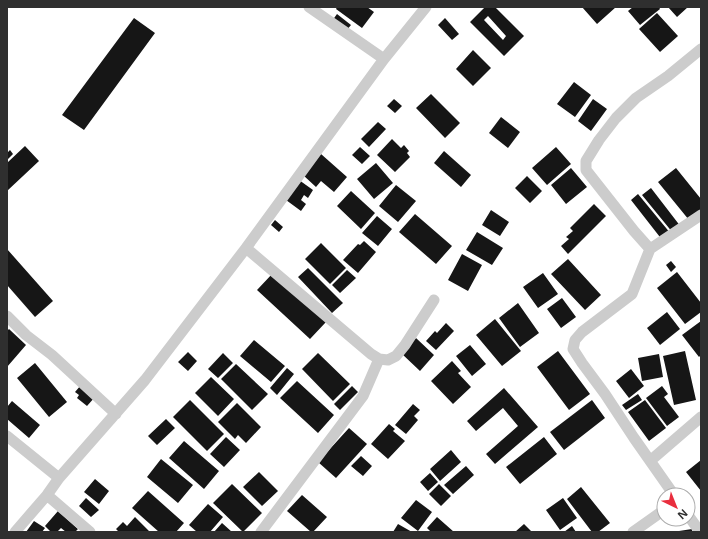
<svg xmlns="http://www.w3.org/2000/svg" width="708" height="539" font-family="'Open Sans',sans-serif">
<rect width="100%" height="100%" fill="#fff"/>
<path fill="#161616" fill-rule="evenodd" d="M337,7H367L374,12L362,28L336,9Z
M485,7H495L524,36L504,56L470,22ZM488,16L506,36L503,40L484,20Z
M582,7H616L597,24Z
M633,7H659L660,9L640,25L628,11Z
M668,7H688L677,17Z
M657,13L678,36L660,52L639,29Z
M337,14L351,25L346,31L332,21Z
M134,18L155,33L84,130L62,115Z
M445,18L459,34L452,40L438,25Z
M473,50L491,68L473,86L456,69Z
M574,82L591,95L575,117L557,104Z
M431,94L460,123L445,138L416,108Z
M394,99L402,106L395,113L387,106Z
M593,99L607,109L591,131L578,121Z
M501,117L520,132L508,148L489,133Z
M378,122L386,129L369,147L361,139Z
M392,139L401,148L404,145L409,151L407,153L410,157L395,172L377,155Z
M25,146L39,161L7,191V163Z
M360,147L370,156L362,164L352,155Z
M556,147L571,164L547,185L532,168Z
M10,150L13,154L7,160V153Z
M444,151L471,175L461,187L434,163Z
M321,154L347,177L334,192L321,181L316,187L303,175Z
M376,163L393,183L374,199L357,179Z
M571,168L587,187L566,204L551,185Z
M676,168L701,199V210L689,220L658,182Z
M527,176L542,191L530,203L515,188Z
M299,180L313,190L308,198L304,195L301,200L306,204L301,211L286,200Z
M396,185L416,201L398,222L379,206Z
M651,188L681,227L673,233L642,195Z
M351,191L375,213L361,229L337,206Z
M638,194L671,234L663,241L631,200Z
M594,204L606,216L568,254L561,246L569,239L566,237L573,231L570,228Z
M491,210L509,222L500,236L482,225Z
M415,214L452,246L436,264L399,232Z
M377,216L392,229L378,246L362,233Z
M275,220L283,227L279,232L271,225Z
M477,232L503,248L492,265L466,250Z
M364,241L376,252L358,273L343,260L358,244L360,245Z
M321,243L346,268L330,284L305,259Z
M7,249L53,301L35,317L7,285Z
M462,254L482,265L468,291L448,280Z
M568,259L601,295L585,310L551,274Z
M671,261L676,267L671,272L666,265Z
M308,268L343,303L332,313L298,277Z
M347,270L356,278L340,293L332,285Z
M677,272L701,303V312L685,324L657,288Z
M273,273L326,322L310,339L257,290Z
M543,273L558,294L538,308L523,287Z
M562,298L576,317L561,328L547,309Z
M518,303L539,333L520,347L499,318Z
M667,312L680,329L660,345L647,328Z
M495,319L521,351L502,366L476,335Z
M701,321V355L699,357L682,335Z
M446,323L454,331L436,350L426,341L435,331L437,333Z
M9,329L26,345L7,367V331Z
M416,338L434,355L420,371L401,353Z
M254,340L285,366L271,382L240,356Z
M470,345L486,364L472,376L456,356Z
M558,351L590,394L569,410L537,367Z
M685,351L696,400L674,405L663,356Z
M188,352L197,361L188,371L178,362Z
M223,353L233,363L218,378L208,369Z
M318,353L350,384L333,401L302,369Z
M659,354L663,377L642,381L638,358Z
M452,361L461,371L458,373L471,387L453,404L431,381Z
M35,363L67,402L49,417L17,378Z
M236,364L268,394L252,410L221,379Z
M287,368L294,374L277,395L270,388Z
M631,369L644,386L629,398L616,381Z
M211,377L234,399L218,416L195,393Z
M297,381L334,415L318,433L280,398Z
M81,385L95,397L87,406L77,398L79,395L75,392Z
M352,386L358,392L340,410L334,404Z
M662,386L668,394L664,397L679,417L667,426L646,398Z
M504,388L538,427L495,464L486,454L518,426L503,408L476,431L467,421Z
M638,394L642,400L626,410L622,405Z
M190,400L224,434L207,451L173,417Z
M592,400L605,418L564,450L550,432Z
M645,400L666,428L649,441L628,412Z
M12,401L40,425L29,438L7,419V407Z
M237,403L261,427L246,443L238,435L235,439L218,422Z
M413,404L420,410L414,416L418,420L406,434L395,425Z
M166,419L175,428L157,445L148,436Z
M389,424L395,429L393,431L405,441L388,459L371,444Z
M349,428L367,444L336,478L318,462Z
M226,437L240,450L224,467L210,454Z
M544,437L557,454L520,484L506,467Z
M184,441L219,471L204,489L169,458Z
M451,450L461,462L440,481L430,469Z
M361,456L372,466L363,476L351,466Z
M161,459L193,485L178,503L147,477Z
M701,460V491L686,472Z
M466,466L474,475L453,494L444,485Z
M259,472L278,491L262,506L243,487Z
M430,473L438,482L428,491L420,482Z
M95,479L109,491L99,504L84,492Z
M232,484L262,513L243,532L213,503Z
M439,484L451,496L441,506L429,494Z
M581,487L610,523L598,532H592L567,499Z
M148,491L184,523L176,532H159L132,508Z
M302,495L327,517L313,532H311L287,511Z
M86,498L99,510L91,517L79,506Z
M563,498L577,518L560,530L546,510Z
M416,500L432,512L418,531L401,518Z
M208,504L223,517L210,532H197L189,525Z
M58,511L78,529L75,532H66L61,528L57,532H51L45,526Z
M135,517L150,532H119L116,529L123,522L127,526Z
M437,517L454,532H431L427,528Z
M34,521L45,528L42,532H26Z
M222,523L232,532H214Z
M398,524L412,532H393Z
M524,524L532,532H515Z
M572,526L576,532H564Z
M692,529V532H679V531Z"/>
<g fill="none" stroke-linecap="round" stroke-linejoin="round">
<path stroke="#ccc" stroke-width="11" d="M309,7L384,59
M246,248L371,354L379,359L388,360L396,356L405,345L434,300
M650,249L701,215
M7,316L26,335L52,355L116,414
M7,436L59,478
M650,461L701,417
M47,495L90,532
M674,495L634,438L605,394L582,363L573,349L575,340L582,332L632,294L650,249L634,231L586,170V161L599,140L616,118L636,98L668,76L701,49
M688,515L700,532
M15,532L47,495L59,478L145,380L246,248L384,59L426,7
M261,532L363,396L379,359
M633,532L664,510"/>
</g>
<rect width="708" height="539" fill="none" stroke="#2f2f2f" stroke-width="16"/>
<g transform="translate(676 507) rotate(137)"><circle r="19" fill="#ffffff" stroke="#acacac"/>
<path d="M0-3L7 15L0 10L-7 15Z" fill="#e92e3e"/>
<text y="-6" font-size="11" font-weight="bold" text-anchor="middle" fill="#2f2f2f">N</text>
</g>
</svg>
